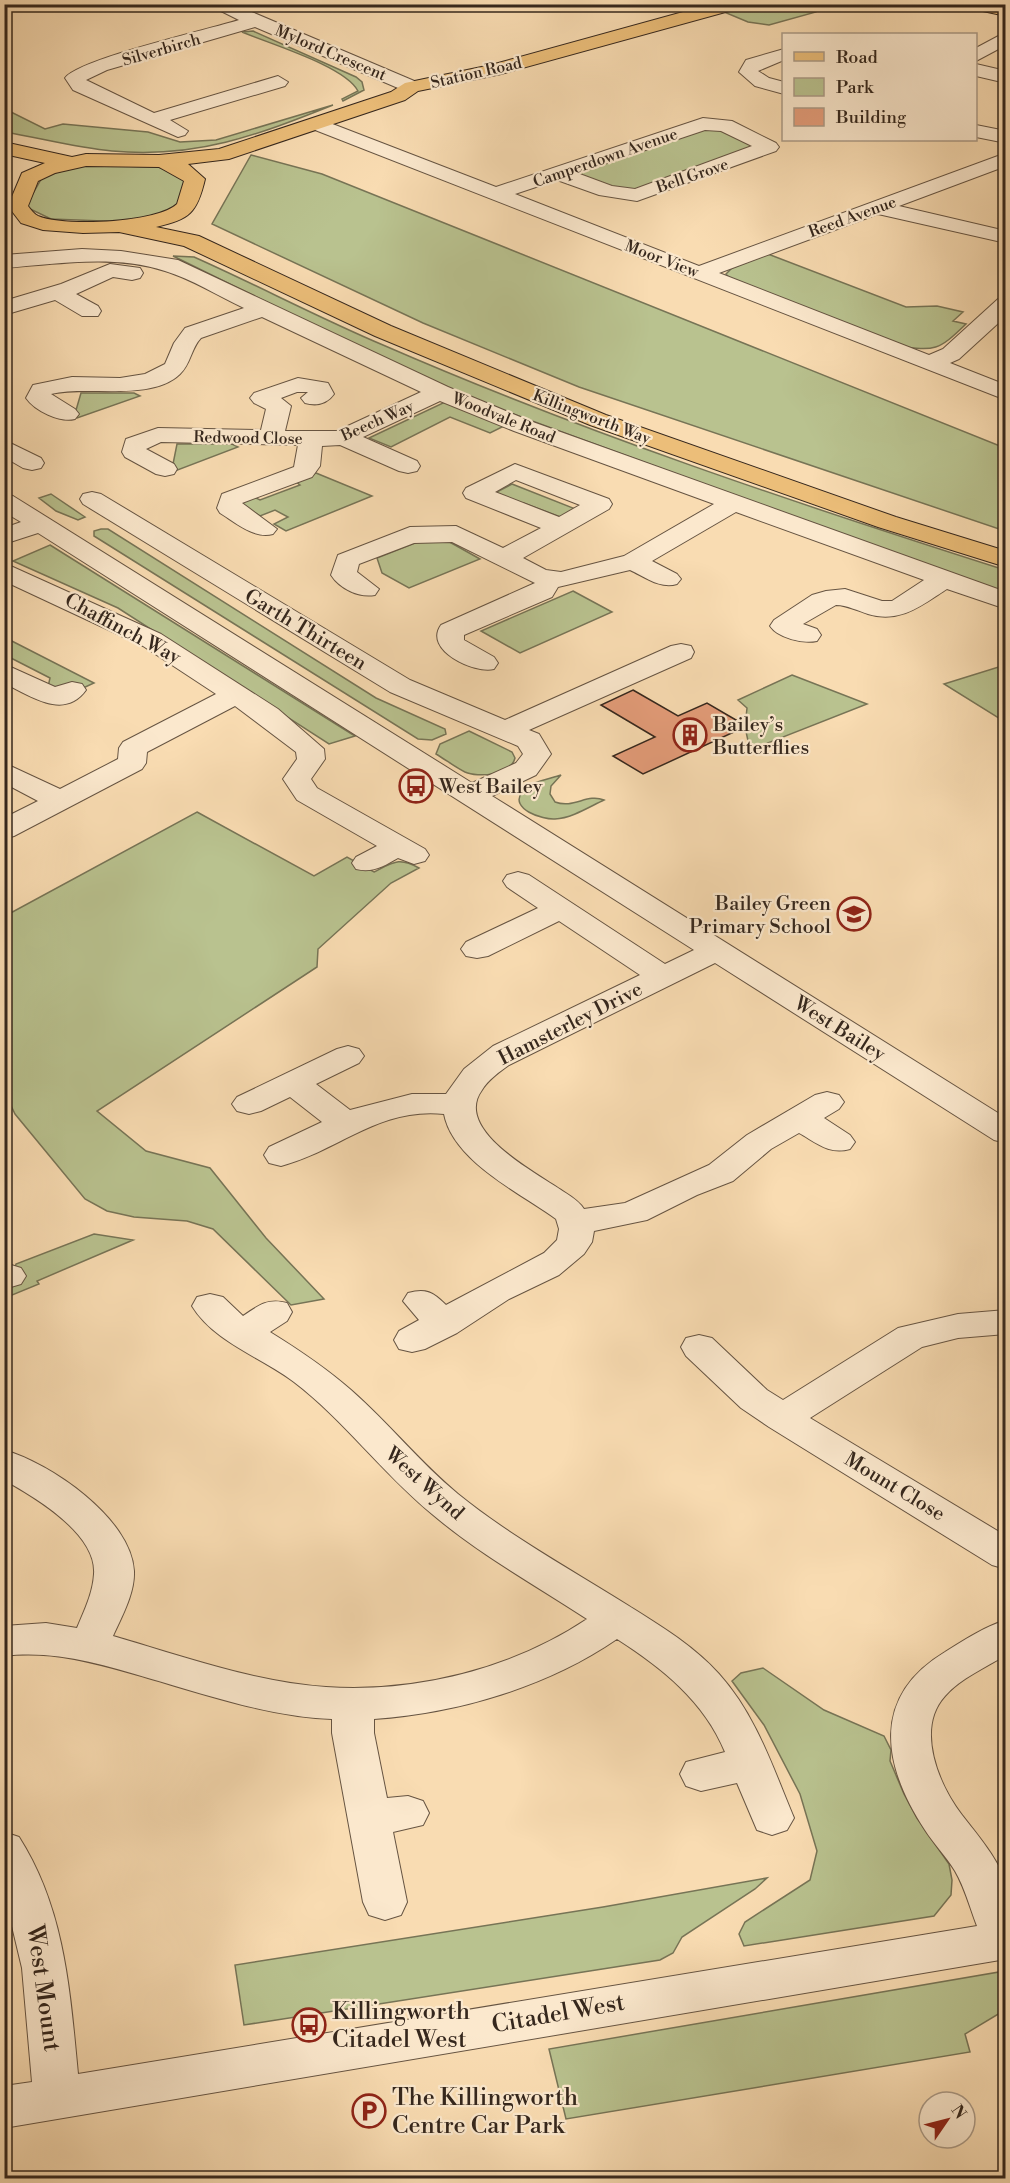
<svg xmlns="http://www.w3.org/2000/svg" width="1010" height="2183" font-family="'Libre Bodoni',serif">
<rect width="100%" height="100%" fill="#f9dcb2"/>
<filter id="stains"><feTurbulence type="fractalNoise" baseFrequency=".00333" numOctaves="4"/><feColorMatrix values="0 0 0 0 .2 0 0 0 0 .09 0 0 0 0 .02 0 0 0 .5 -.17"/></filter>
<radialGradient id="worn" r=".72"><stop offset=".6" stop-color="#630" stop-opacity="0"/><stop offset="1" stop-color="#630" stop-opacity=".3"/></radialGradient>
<path fill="#b9c28f" stroke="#777456" stroke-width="1.5" d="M813,4L818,7L816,12L769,25L748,22L724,12L753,5Z
M253,31L356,77L362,82L364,90L343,101L342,99L358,91C345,66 270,44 242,32Z
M333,105C258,135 195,159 112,151C77,148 40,138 5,132V109L45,129L63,124L148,132L180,142L216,140Z
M703,128H718L754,144L753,149L635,190L623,191L576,173Z
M251,155L322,174L1005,448V531L579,387L423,323L212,224Z
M85,165L158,167L182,176L185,182L177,205L172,210L129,222L51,219L28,208L27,204L43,176Z
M768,254L906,307L937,306L963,312L953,321L966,324C938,351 936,351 897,346L731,280L726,274L732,268Z
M173,256L194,257C257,285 319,318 383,345C585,433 795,503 1005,570V595L481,402L362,349Z
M81,393H134L140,396L77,418L74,417Z
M445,402L504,426L490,433L450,417L391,447L369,438Z
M177,444H232L238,447L175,471L172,469Z
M316,473L372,496L286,531L274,524L288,517L275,510L260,516L238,503L254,497L260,500L300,485L295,481Z
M512,484L578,510L563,518L524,503L519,506L491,495Z
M51,494L85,517L78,520L56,511L39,498Z
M101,529H108L376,698L445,729L446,734L432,740L418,739L94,536V531Z
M446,540L480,559L409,588L382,573L377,558L420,541Z
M50,545L355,736L329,744L118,608L13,561Z
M573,591L612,612L520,653L481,631Z
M4,637L94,683L81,689L48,687L50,678L5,655Z
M1005,665V722L944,684Z
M792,675L867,704L750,750L745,727L747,708L738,700Z
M469,731L512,752L515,758C511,775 478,778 465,772C455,767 446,760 436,754L440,744Z
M561,775L551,786L550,794L555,802C574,809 587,793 604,800C589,807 572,818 555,819C543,820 509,809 522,792C530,781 550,779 561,775Z
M197,812L314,876L347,857L374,872C394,862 399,857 419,868L391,883L318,949L317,967L97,1111L146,1151L210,1168L266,1238L324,1299L291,1305L213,1229L187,1221L134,1217L107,1211L85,1199L15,1114L5,1093V916Z
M94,1234L133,1240L37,1281L39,1284L5,1298V1286L11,1281L16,1264Z
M763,1668L824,1710L884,1736L891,1750L890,1761L904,1794L917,1818L949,1864L952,1880L951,1895L934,1916L744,1946L739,1934L745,1922L810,1880L817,1851L800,1794L764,1725L732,1681L741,1673Z
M767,1878L755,1889L682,1937L673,1953L660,1960L244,2025L235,1965L603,1907Z
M1005,1971V2010L965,2034L970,2052L566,2119L549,2049Z"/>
<path fill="#e59d7a" stroke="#35271d" stroke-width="1.5" d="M633,690L678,716L707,703L736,720L723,726L734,732L643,774L613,756L655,737L601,705Z"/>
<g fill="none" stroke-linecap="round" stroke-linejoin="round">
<g stroke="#665442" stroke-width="2">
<path id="minor" d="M207,4H233L419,83L422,87L412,93L405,91L255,27L107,70L86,80L154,113L278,76L288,82L285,86L170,120L188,131L185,135L178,137L73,90L65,78C79,59 210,29 239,20Z
M1006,32V45L976,61V48Z
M784,49V60L758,71L769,78L784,82V94L755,86L739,72L746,60Z
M976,64L1006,71V83L976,76Z
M317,118L496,187L703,118L732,121L776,143L779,147L776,151L637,201L599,195L557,180L515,194L699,266L1006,153V166L899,206L1006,231V243L878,214L719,273L929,355L943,349L998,299L1006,297V316L959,359L950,363L1006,385V400L310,128L307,124L310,120ZM705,130L721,131L752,146L635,189L612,186L577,173Z
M976,125L1006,131V143L976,137Z
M82,249L121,251L178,260L448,387L530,421L1006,592V609L947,589C922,605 900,624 868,614C858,611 847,605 836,605L803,624L817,629L821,635L817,641C803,644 778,638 770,626L774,620L812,595L826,591L845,589L882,601H892L924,580L736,512L652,561L677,574L681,579L677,584C660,589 645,577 630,570L558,587L552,597L464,635V640L494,657L498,663L494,669C474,674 423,650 441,625L535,583L452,542L414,543L359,564L357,572L379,589L375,595C359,598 340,589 331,575L338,555L410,527L456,526L503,548L541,528L466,498L463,493L466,488L515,464L609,499L612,504L609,509L523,558L546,570L561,572L624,556L714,504L514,431L440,401L363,437L417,461L420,466L417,471L408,473L399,471L340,445L322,446L320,466L312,477L242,503L277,529L273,534C254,539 236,523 220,513L217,508L222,494L294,467L298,445L161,442L146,449L174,464L177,469L174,474L165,476L156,474L125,457L122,452L126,439L158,428L261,430L266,409L254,403L250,398L254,393L298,378L328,383L334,394C327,404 316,406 305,403L301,398L308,392H297L281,398L291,406L285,431H337L421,392L262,317L201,338C191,348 191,364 180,374C151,402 87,385 51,394L75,409L79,414L75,419C60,423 35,411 26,398L33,385L72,377L120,378L145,374L165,364L174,343L185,328L244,308C218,296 192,279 165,271C114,254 56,264 4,268V255ZM516,480L580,505L559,517L495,492Z
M110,264L140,268L143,273L140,278L132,280L113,277L76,294L98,306L101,311L98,316H82L55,300L4,315V301L61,284Z
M4,440L41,458L44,463L41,468L32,470L23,468L4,457Z
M92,492L101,494L410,680L505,720L671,646L681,644L691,646L694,652L691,658L529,730L539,734L551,754L536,775L492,796L1006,1118V1143L994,1140L715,963L509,1065C499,1072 488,1080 482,1090C454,1128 529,1169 555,1186C565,1193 578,1199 584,1209L625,1203L709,1165L747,1135L815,1095L827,1092L839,1095L844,1102L839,1109L824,1118L850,1135L855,1142L850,1149C829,1155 817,1143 799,1133L771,1149L733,1181L697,1195L647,1220L594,1231L592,1242L584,1254L559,1275L509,1299L457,1333L425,1349L412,1352L399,1349L394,1340L399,1331L419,1320L403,1301L408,1293C426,1288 433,1292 446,1305L544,1253L557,1240L559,1229L556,1219C520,1193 453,1161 444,1114C379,1107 338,1151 281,1166L269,1163L264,1155L269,1147L322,1122L290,1097L261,1111L249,1114L237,1111L232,1104L237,1097L337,1049L348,1046L359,1049L364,1056L359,1063L316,1084L350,1110L412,1094H446L464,1069L493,1046L640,975L559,921L488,956L477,958L466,956L461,949L466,942L538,908L507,887L503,881L507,875L518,872L529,875L665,964L694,950L38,533L4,544V528L21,522L4,512V494L13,496L472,783L516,763L523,754L518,746L390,692L83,504L80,499L83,494Z
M4,563L161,634L278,709L324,749L325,759L311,779L317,788L425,849L429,855L425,861L414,864L398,858C384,866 373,873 356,869L352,863L356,857L377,846L297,800L283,779L297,759L296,752L235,706L147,752L146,763L142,769L14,836L4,839V818L38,801L4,783V763L60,789L118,759L119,748L123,742L216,694L143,646L4,581Z
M4,664L55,687L72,682L82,684L86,690C64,721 29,695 4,683Z
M8,1264L21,1268L26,1276L21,1284L4,1289V1265Z
M210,1294L223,1297L243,1316C259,1305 268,1298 287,1303L292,1312L287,1321L270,1332C299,1350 326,1368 351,1390C389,1423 419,1462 458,1494C511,1537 572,1570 629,1606C661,1626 694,1646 719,1674C756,1715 773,1768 794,1818L787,1830L772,1835L757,1830L737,1783L701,1791L686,1786L680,1774L686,1762L725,1752C704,1701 662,1668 617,1639C547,1687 458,1713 374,1719V1733L387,1798L408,1796L423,1801L429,1813L423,1825L393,1832L407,1902L401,1915L385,1920L369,1915L363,1902L332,1733V1719C271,1717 207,1695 148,1678C100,1664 55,1650 4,1656V1626L46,1623L77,1628C84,1611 93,1593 94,1574C97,1534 35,1497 4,1480V1450C50,1463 131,1518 134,1571C135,1593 122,1616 113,1636C182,1656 254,1682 326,1687C416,1693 512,1669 587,1619C535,1585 479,1554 432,1514C382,1473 344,1420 294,1382C261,1357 214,1342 192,1306L197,1297Z
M1006,1310V1334L958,1338L922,1347L810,1418L1006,1536V1569L992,1565L769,1427L741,1408L686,1356L681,1347L686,1338L699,1335L712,1338L767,1390L783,1400L898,1328L958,1314Z
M1006,1620V1655C985,1668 961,1678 945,1696C915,1729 939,1785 962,1815C976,1833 1001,1862 1006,1885C1010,1908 1006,1936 1006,1959L4,2128V2086L32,2082L22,1968L4,1893V1832L19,1837C65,1909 70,1991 78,2074L977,1926C970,1908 965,1888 955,1871C946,1856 934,1844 925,1830C883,1766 870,1697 945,1652C964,1640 984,1627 1006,1620Z"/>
</g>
<g stroke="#35271d" stroke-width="2">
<path id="major" d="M712,4H743L740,8L501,74L418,91L405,100L229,159L188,164L205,179C197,213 190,219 156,227L199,236L391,326L606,415L896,517L1006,551V567L878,527L590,425L375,336L184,246L119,232L83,233L43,230L21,223L8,206L22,173L45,163L4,154V142L72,157L86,154L159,155L219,149L391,92L405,83L491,65ZM86,166L159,167L184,181L177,204C157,223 63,227 38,216C34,214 31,210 28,206L38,181L55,173Z
M966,4L1006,5V16L969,8Z"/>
</g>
<use href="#minor" fill="#fbe8cd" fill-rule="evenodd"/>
<use href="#major" fill="#ecbe79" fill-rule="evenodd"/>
</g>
<defs>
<g id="building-ring" transform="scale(1.725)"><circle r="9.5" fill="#fbe8cd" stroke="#8f2418" stroke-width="1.5"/><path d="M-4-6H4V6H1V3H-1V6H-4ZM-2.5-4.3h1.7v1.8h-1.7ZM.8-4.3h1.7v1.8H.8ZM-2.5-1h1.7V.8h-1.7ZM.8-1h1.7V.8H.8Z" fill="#8f2418"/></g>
<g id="bus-ring" transform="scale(1.725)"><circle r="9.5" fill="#fbe8cd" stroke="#8f2418" stroke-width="1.5"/><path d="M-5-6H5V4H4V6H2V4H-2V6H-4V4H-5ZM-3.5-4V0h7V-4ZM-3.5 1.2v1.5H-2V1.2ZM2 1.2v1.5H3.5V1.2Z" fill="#8f2418"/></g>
<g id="school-ring" transform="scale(1.725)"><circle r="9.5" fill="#fbe8cd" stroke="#8f2418" stroke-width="1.5"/><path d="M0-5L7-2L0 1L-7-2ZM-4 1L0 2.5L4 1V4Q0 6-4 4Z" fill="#8f2418"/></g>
<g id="parking-ring" transform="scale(1.725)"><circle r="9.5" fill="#fbe8cd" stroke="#8f2418" stroke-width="1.5"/><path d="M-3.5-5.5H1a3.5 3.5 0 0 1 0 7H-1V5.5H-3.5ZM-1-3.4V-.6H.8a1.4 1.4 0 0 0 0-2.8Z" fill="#8f2418"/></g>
</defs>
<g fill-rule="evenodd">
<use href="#building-ring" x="690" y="735"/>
<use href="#bus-ring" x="416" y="786"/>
<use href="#school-ring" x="854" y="914"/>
<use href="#bus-ring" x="309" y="2025"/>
<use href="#parking-ring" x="369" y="2111"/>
</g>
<g text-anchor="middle" stroke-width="4.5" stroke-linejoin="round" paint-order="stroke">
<g font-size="16" fill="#35271d" stroke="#fbe8cd">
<text transform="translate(161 49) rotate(-16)" y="6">Silverbirch</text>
<text transform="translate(331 52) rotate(23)" y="6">Mylord Crescent</text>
<text transform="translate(476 72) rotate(-13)" y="6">Station Road</text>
<text transform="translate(605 157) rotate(-19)" y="6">Camperdown Avenue</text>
<text transform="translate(692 175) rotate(-19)" y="6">Bell Grove</text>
<text transform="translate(852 216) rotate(-20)" y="6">Reed Avenue</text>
<text transform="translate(662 258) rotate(21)" y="6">Moor View</text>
<text transform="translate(592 416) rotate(21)" y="6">Killingworth Way</text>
<text transform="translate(504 417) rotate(22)" y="6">Woodvale Road</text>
<text transform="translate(377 420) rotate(-24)" y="6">Beech Way</text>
<text transform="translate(248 437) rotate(1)" y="6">Redwood Close</text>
</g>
<g font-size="20" fill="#35271d" stroke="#fbe8cd">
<text transform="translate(123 628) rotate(28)" y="7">Chaffinch Way</text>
<text transform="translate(306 629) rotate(31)" y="7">Garth Thirteen</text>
<text transform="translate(570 1023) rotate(-27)" y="7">Hamsterley Drive</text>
<text transform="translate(840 1028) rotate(32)" y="7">West Bailey</text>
<text transform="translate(425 1483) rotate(42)" y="7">West Wynd</text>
<text transform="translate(895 1486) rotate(31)" y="7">Mount Close</text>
</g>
<g font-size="20" fill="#35271d" stroke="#fbe8cd" text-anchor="start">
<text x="713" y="731">Bailey’s<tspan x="713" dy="23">Butterflies</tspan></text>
<text x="439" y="793">West Bailey</text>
<text x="831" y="910" text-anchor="end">Bailey Green<tspan x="831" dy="23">Primary School</tspan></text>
</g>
<g font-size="24" fill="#35271d" stroke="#fbe8cd">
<text transform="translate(44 1988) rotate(82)" y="8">West Mount</text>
<text transform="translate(558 2013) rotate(-10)" y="8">Citadel West</text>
</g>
<g font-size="24" fill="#35271d" stroke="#fbe8cd" text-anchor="start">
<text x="332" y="2019">Killingworth<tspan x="332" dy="28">Citadel West</tspan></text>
<text x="392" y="2105">The Killingworth<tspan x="392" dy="28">Centre Car Park</tspan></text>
</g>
</g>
<rect width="1010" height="2183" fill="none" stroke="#f9dcb2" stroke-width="24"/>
<rect x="6" y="6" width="998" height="2171" fill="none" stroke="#35271d" stroke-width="3"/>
<rect x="12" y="12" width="986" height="2159" fill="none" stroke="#35271d" stroke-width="1.5"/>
<rect x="782" y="33" width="195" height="108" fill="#fbe8cd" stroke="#ac9b87" stroke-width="1.5"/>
<rect x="794" y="52" width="30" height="9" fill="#ecbe79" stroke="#ac9b87" stroke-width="1.5"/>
<text x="836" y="63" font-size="18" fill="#35271d">Road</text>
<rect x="794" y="78" width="30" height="18" fill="#b9c28f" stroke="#ac9b87" stroke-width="1.5"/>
<text x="836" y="93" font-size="18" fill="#35271d">Park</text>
<rect x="794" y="108" width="30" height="18" fill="#e59d7a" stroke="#ac9b87" stroke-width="1.5"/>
<text x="836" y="123" font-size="18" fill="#35271d">Building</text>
<g transform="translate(947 2120) rotate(55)"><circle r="28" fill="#fbe8cd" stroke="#ac9b87" stroke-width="1.5"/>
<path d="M0-4.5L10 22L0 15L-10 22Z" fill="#8f2418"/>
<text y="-9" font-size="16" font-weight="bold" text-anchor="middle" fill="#35271d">N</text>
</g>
<rect width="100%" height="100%" filter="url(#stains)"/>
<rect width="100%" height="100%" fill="url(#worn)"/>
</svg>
